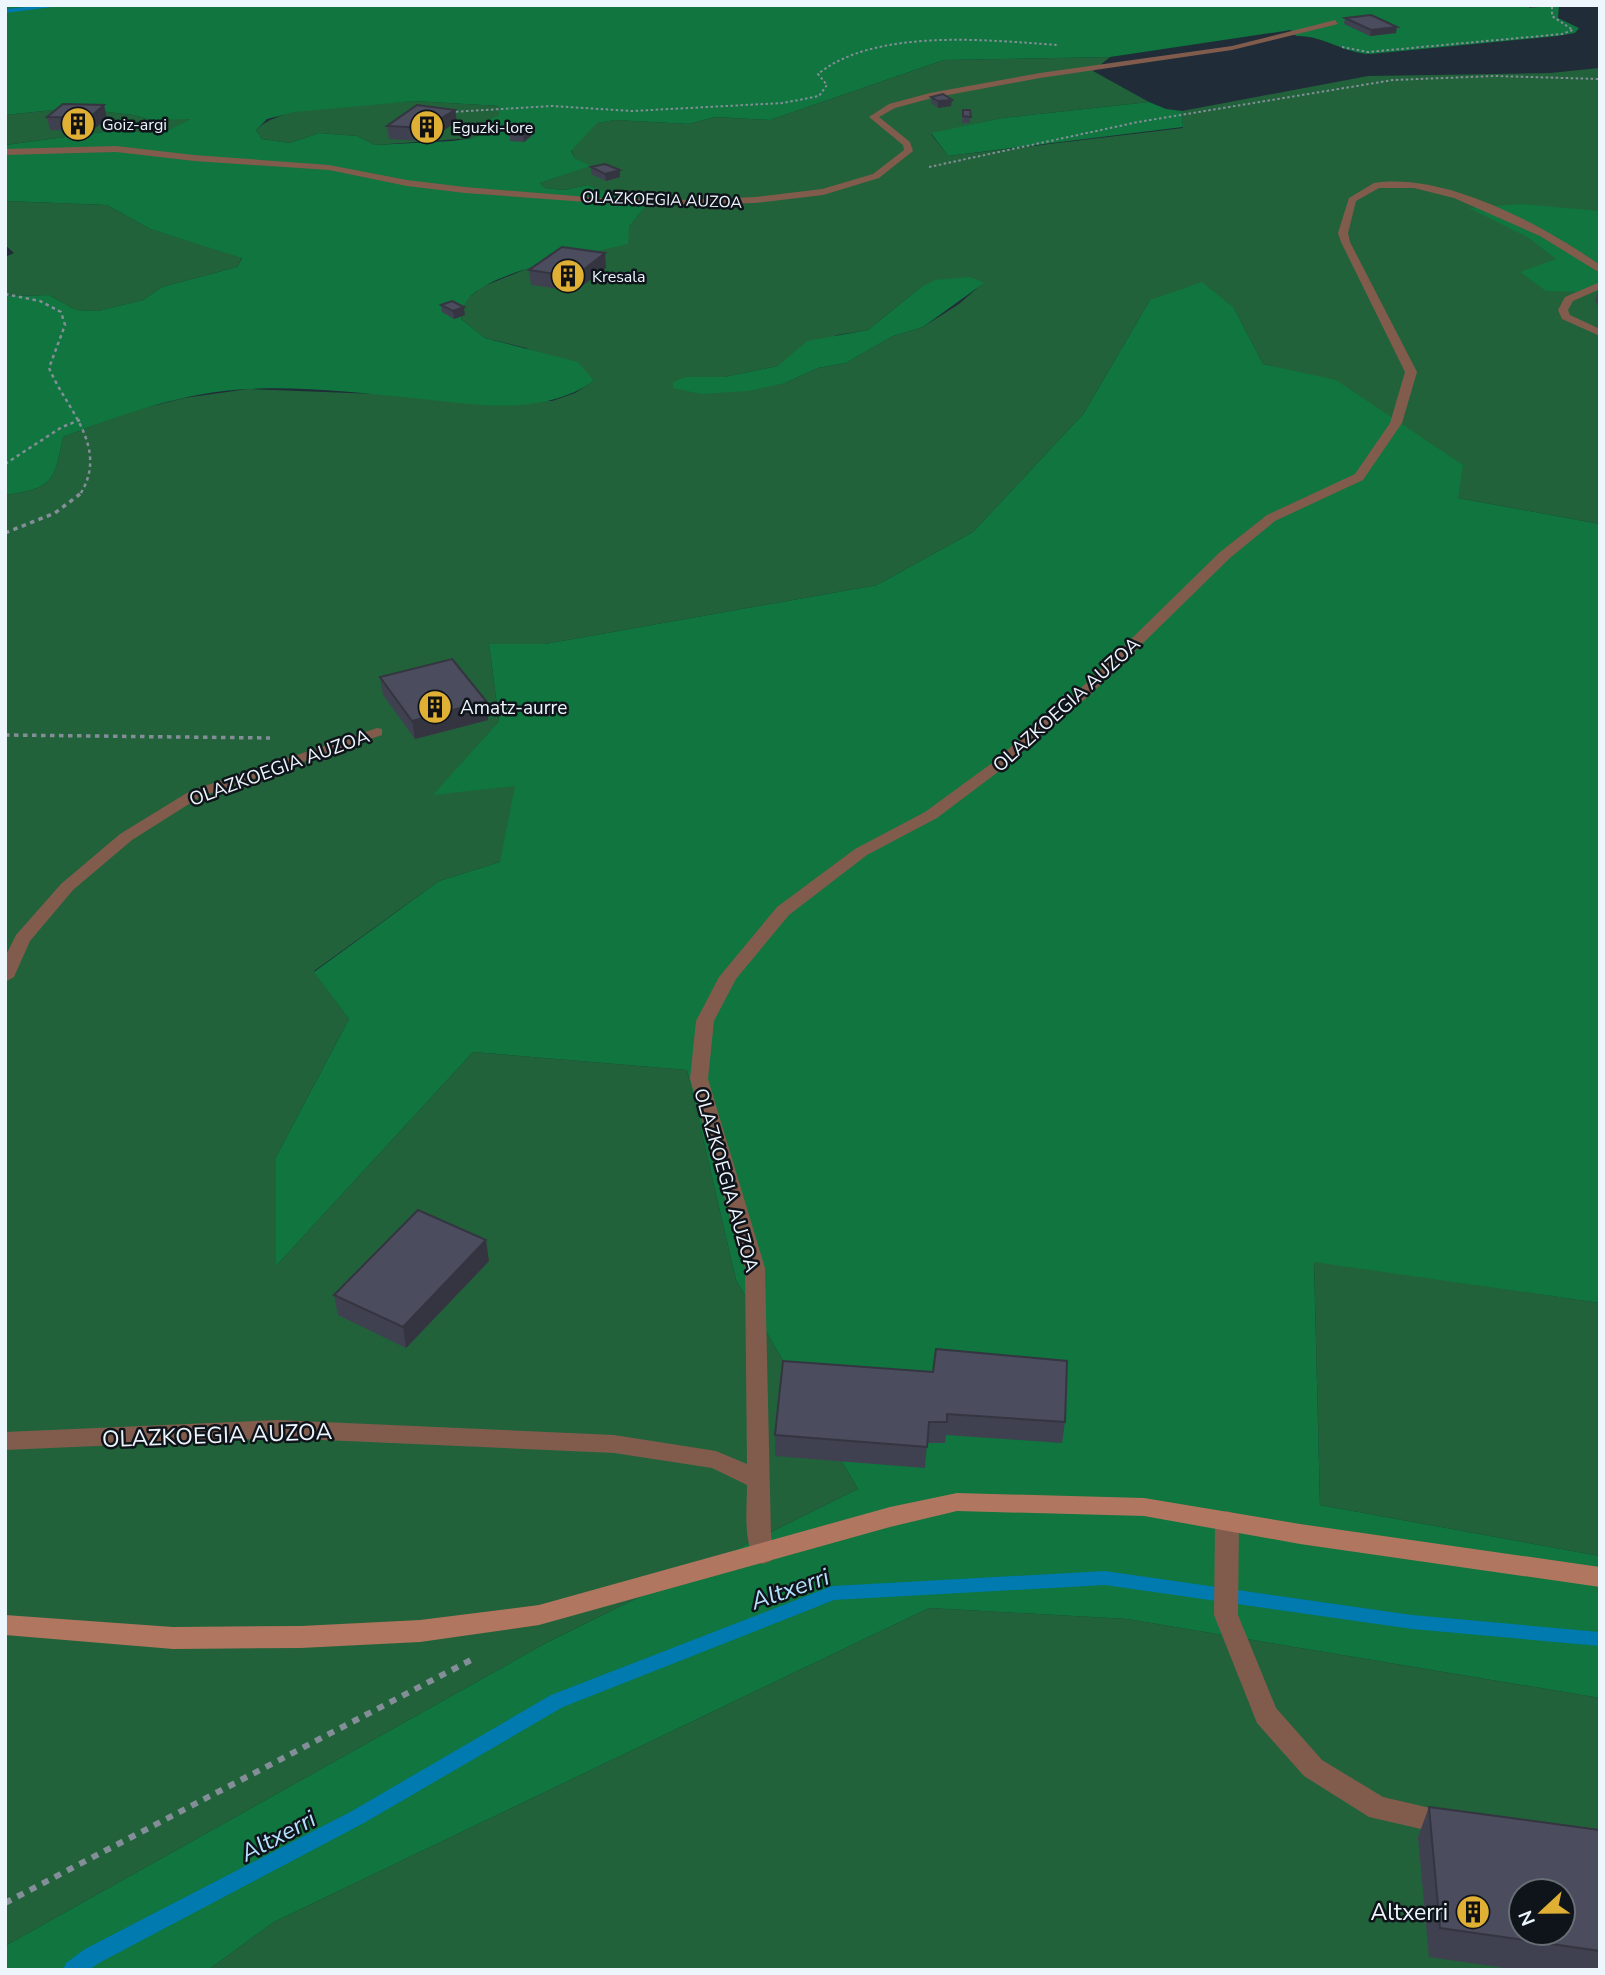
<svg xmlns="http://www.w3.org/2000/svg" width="1605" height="1975" font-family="'Nunito Sans',sans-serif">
<rect width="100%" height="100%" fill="#202c38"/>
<path fill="#21623a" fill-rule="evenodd" d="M1110,57L1093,71L1149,102L1002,118L931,134L948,156L1183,128L1182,111L1368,76L1550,73L1600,68V524L1458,498L1336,381L1263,364L1234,308L1150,300L1084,413L973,532L877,585L545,644H489L499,721L434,795L608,682L500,862L439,881L314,971L349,1019L276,1157V1266L473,1052L687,1070L736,1280L858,1489L546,1643L5,1946V495C53,488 54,483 63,437L129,412L184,398L248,389L552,401L575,393L594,381L526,348L485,338L461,319L466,300L482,287L629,227L644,208L588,185L564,190L545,188L540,183L590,166L575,158L571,150L596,123L615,120L689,124L715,117L770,120L944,60ZM983,283L959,304L923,327L893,336L846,363L818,368L785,383L685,377H724L778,366L837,335L868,330L921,287Z
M415,101L499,106V115L487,130L473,138L375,145L357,136L319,133L290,143L262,139L256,130C285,101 373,105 415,101Z
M74,108L133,115L151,120L192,118L164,133L110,131L5,145V115Z
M5,201L107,205L150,229L242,257L237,267L162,287L143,300L98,311L76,310L49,295L5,296V257L14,253L5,245Z
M1314,1261L1600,1303V1556L1320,1505Z
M929,1608L1127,1619L1600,1698V1970H208L274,1922ZM1521,1891H1563V1933H1521Z"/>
<path fill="#10753e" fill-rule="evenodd" d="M5,5H1559L1558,18L1579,28L1575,33L1557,36L1370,54C1343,53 1323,35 1296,36L1291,30L1110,57L944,60L770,120L715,117L689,124L615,120L597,123L571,151L575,158L591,166L540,183L545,188L564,190L588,185L645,207L629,227L628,244C589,254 494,269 468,299C464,304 463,312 461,319L485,338L578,362L594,381C539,418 475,404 413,398C359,393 302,386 248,389C184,392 123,414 63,437C54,483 53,488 5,495V296L49,295L76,310L98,311L143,300L162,287L237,267L242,258L150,229L107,205L5,201V145L110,131L163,133L190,119L151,120L133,115L74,108L5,115ZM415,101L499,106V115L487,121V130L473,138L452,141L375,145L357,136L319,133L290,143L262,139L256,130L267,119L295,112Z
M1149,102L1166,109L1182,111L1183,127L948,156L931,133L1002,118Z
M1520,204L1600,211V292L1546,291L1520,272L1556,259L1529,238L1469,208Z
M970,277L984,283L923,327L893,336L846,363L818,368L785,383L748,391L701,394L673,388V382L685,377H724L778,366L807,341L868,330L921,287L935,280Z
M1202,282L1234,308L1263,364L1336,380L1463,465L1458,498L1600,524V1303L1314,1262L1320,1505L1600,1556V1698L1127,1619L929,1608L274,1922L208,1970H5V1946L546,1643L858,1489L736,1280L687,1070L473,1052L276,1266V1157L349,1019L314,972L439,881L500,862L515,786L433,795L499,721L489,644H545L877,585L973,532L1084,413L1150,300Z"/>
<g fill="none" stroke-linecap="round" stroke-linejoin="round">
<path fill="#017ab0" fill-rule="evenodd" d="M48,5H68L5,13V9Z
M1105,1571L1412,1615L1600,1632V1646L1412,1629L1105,1585L834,1600L563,1707L364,1823L99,1963L89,1970H63L66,1963L85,1949L352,1811L551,1695L827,1588L833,1586Z"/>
<path stroke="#838e98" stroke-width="2" stroke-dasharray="2.5 2.5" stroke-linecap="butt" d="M1342,47L1368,52L1562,34L1573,30L1552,16V5
M451,112L552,106L632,111L783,103L819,96L827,85L818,74C875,28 987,40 1057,45
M929,167L1138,122L1393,80L1495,76L1600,79"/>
<path stroke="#838e98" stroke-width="2.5" stroke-dasharray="3.5 3.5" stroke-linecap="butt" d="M5,294L40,301L61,312L65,325L49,368C66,409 111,448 79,496
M5,464L62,427L80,420"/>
<path stroke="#838e98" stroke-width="3.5" stroke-dasharray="4.5 4.5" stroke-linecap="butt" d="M5,533L55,513L80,494
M5,735L270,738"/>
<path stroke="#838e98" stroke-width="6" stroke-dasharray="7 7" stroke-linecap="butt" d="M5,1903L471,1660"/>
<path fill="#815c4d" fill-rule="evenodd" d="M1227,1511L1235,1514L1239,1521L1238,1615L1276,1708L1322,1760L1383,1797L1456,1814L1460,1823L1456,1832L1447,1835L1369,1817L1304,1776L1257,1723L1214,1615L1215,1521L1219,1514Z"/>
<path fill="#815c4d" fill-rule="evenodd" d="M1335,20L1338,24L1232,50L1040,78L932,98L895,108L879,117L910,142L913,151L879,178L823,195L755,203L678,205L600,203L465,193L407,186L329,170L194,161L116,152L5,155V149L116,146L194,155L329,165L407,180L465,187L600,198L678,200L755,197L822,189L873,174L904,150L903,145L869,117L889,104L930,93L1040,73L1232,46Z
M1374,183C1446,172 1542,225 1600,265V273L1540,236L1454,198L1414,188H1379L1356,201L1348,233L1350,242L1417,372L1402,423L1363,480L1275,521L1230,558L1091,694L1002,769L937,818L867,855L789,915L736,979L714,1021L708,1079L765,1268L771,1536L775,1554L771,1561L763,1564L755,1561C743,1538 747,1510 747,1485L712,1468L614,1453L278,1438L5,1450V1432L278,1420L614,1435L716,1451L747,1464L745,1268L690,1079L696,1021L719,977L777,907L855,849L925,812L992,763L1081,688L1220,552L1267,515L1355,474L1390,423L1405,372L1341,242L1338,233L1349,198Z
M1600,282V289L1573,301L1568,310L1570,315L1600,329V336L1562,319L1558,310L1565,297Z
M377,728L382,729V735L200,797L132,840L73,890L30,941L14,977L5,982V957L16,935L61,884L120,834L190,791Z"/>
<path fill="#b1765f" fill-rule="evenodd" d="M957,1493L1144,1498L1300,1524L1600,1567V1587L1300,1544L1144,1516L957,1511L890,1527L539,1625L420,1642L301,1648L173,1649L5,1635V1615L173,1627L301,1626L420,1620L539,1605L890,1507Z"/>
</g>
<path fill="#404150" d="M1345,18L1396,33L1370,36L1344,24Z
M931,97L951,106L938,108L931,103Z
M455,110L457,122L426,141L389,139L387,126Z
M963,110H970V123H962Z
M47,117L107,118L92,131L50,130Z
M531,129V136L524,142L510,141V134Z
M591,167L620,177L606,181L591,174Z
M606,268L575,291L531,285L529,270Z
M1599,285H1600V311L1595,300Z
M441,305L465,315L454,319L442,312Z
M380,677L488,720L415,739L383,695Z
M489,1261L406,1348L338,1315L334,1295Z
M783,1361L1065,1422L1062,1443L946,1435L945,1443H927L925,1468L775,1456V1435Z
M1429,1807L1600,1830V1970H1518L1429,1957L1418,1837Z"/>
<path fill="#343541" d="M1529,5H1540L1539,7L1529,8Z
M1397,27L1396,33L1370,36L1371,30Z
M952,100L951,106L938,108V101Z
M104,105L107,118L92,131L89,118Z
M455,110L457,122L426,141L424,128Z
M531,129V136L524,142L523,135Z
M620,170V177L606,181L605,174Z
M605,253L606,268L575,291L574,277Z
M464,307L465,315L454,319L453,311Z
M486,701L488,720L415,739L412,721Z
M486,1240L489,1261L406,1348L403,1327Z"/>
<path fill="#4b4c5d" stroke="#343541" stroke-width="2" fill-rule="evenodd" d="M1371,15L1397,27L1371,30L1345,18Z
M943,94L952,100L938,101L931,97Z
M63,104L104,105L89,118L47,117Z
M417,105L455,110L424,128L387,126Z
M963,110H970L971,117L963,116Z
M517,128L531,129L523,135L510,134Z
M605,164L620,170L605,174L591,167Z
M562,247L605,253L574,277L529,270Z
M452,301L464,307L453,311L441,305Z
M452,659L486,701L412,721L380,677Z
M418,1210L486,1240L403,1327L334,1295Z
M936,1349L1067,1361L1065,1422L947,1414V1422H929L927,1447L775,1435L783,1361L933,1372Z
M1429,1807L1600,1830V1951L1440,1928ZM1521,1891H1563V1933H1521Z"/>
<defs>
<g id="building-disc" transform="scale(1.75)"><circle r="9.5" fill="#dfb034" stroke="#0f141a"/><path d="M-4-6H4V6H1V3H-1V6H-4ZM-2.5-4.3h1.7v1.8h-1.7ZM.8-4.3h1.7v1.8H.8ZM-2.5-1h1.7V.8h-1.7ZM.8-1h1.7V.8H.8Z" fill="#111"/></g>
</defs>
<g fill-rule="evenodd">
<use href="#building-disc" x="78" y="124"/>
<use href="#building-disc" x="427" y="127"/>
<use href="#building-disc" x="568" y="276"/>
<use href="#building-disc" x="435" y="707"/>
<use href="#building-disc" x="1473" y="1912"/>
</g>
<g text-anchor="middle" stroke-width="5" stroke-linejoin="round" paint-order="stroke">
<g font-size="16" fill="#edf5fd" stroke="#0f141a" text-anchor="start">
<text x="102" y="130">Goiz-argi</text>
<text x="452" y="133">Eguzki-lore</text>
<text x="592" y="282">Kresala</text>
</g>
<g font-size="16" fill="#edf5fd" stroke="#0f141a">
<text transform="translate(662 199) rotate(2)" y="6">OLAZKOEGIA AUZOA</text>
</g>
<g font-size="19" fill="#edf5fd" stroke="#0f141a">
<text transform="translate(1066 704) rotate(-42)" y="7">OLAZKOEGIA AUZOA</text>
<text transform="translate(279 767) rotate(-20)" y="7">OLAZKOEGIA AUZOA</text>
<text transform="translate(727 1180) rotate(74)" y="7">OLAZKOEGIA AUZOA</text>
</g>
<g font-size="19" fill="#edf5fd" stroke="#0f141a" text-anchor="start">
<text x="460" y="714">Amatz-aurre</text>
</g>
<g font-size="23" fill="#edf5fd" stroke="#0f141a">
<text transform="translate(217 1435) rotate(-2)" y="8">OLAZKOEGIA AUZOA</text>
</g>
<g font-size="23" fill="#edf5fd" stroke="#0f141a" text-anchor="end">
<text x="1448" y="1920">Altxerri</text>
</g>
<g font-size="24" font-style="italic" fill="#b4dffd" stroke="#0f141a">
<text transform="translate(790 1589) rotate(-19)" y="8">Altxerri</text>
<text transform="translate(278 1836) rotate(-28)" y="8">Altxerri</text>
</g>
</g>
<rect width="1605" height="1975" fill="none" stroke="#edf5fd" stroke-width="14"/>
<g transform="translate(1542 1912) rotate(248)"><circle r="33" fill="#0f141a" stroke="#686e75" stroke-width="2"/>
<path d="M0-5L12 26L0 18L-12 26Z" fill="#dfb034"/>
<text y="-10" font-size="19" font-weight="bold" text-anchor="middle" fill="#edf5fd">N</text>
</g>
</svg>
